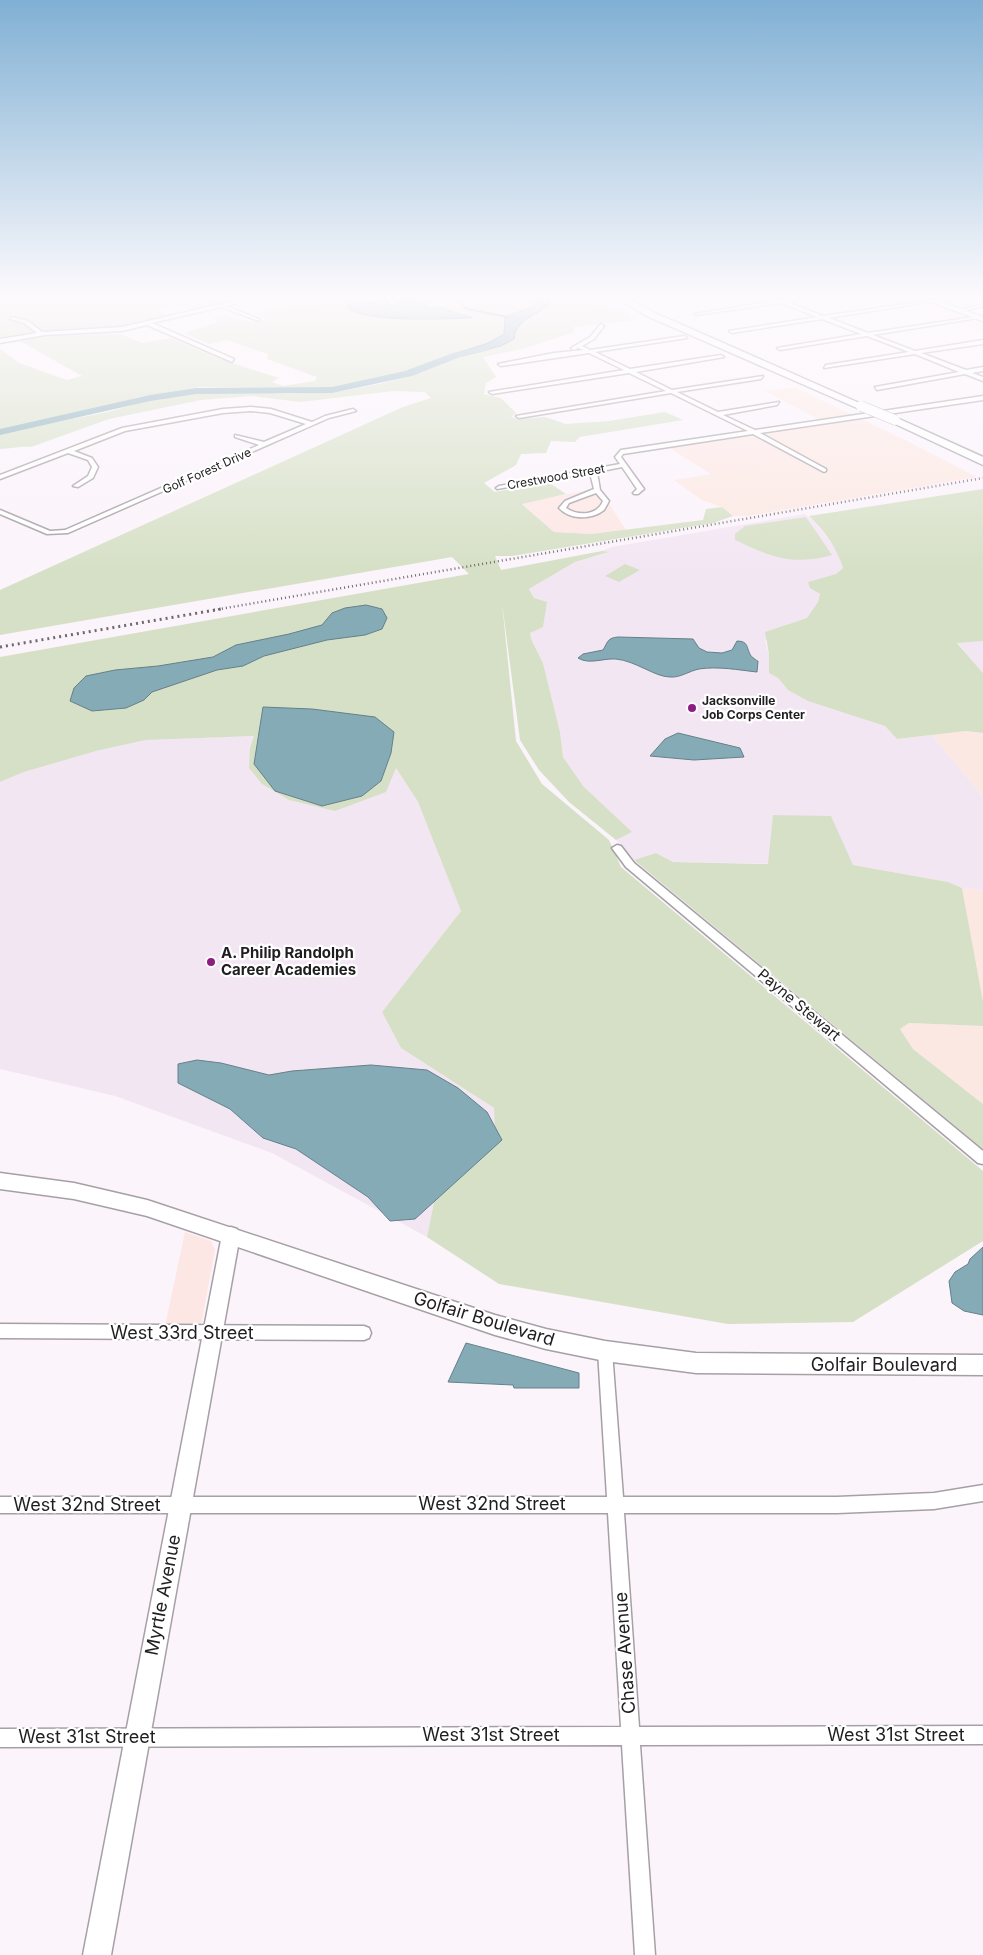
<svg xmlns="http://www.w3.org/2000/svg" width="983" height="1955" font-family="Inter,sans-serif">
<rect width="100%" height="100%" fill="#fbf4fb"/>
<path fill="#fde7e4" d="M915,297L983,321V332L894,301Z
M758,433L806,459L711,474L666,446Z
M599,488L626,530L591,534L554,532L522,503Z
M185,1232L211,1241L215,1250L201,1326H165Z"/>
<path fill="#fce8e2" d="M796,388L911,443L977,477L748,516H733L722,507L702,500L674,480L805,459L758,433L823,422L765,391Z
M966,731L983,733V797L932,735Z
M962,888L983,890V1002L980,994Z
M909,1023L983,1026V1104L913,1049L900,1029Z"/>
<path fill="#f3e6f3" d="M805,514L815,522L827,537L839,555L843,568L836,574L808,582L820,594L818,602L808,618L786,625L765,641L769,654V673L778,678L788,690L885,726L897,739L932,735L983,797V890L962,888L948,882L853,865L673,862L656,853L634,860L616,840L631,832L584,787L563,757L560,732L543,663L532,641L530,633L534,598L529,589L575,562L607,553L602,551L612,547Z
M983,641V673L957,642Z
M254,736L396,768L418,802L461,911L382,1012L401,1048L494,1108L495,1140L434,1202L427,1237L272,1153L115,1096L0,1069V782L24,772L96,751L146,740Z"/>
<path fill="#d6e0c6" fill-rule="evenodd" d="M0,297H214L223,304L190,311L177,304L154,309L170,317L138,325L99,330L47,331L0,339Z
M318,297H538L534,306L505,317L504,334L488,343L416,369L369,381L329,388L200,387L139,397L101,408L0,430V349L19,363L67,380L82,376L20,341L50,336L120,334L142,343L170,338L222,360L279,378L272,382L283,386L315,381L317,377L267,359L268,354L227,340L209,344L184,333L218,322L212,317L225,315L249,322L267,320L254,313L297,305L310,306L322,303ZM404,300L426,304L425,308L439,307L455,313L472,317L440,319L388,317L348,305L354,303L379,302L381,305L399,306L398,303L405,301Z
M548,297H580L595,305L612,307L629,315L630,321L573,327L575,332L522,349L483,357L496,377L486,383L484,394L501,398L516,413L511,417L518,419L545,417L566,424L609,421L665,412L683,420L580,437L575,442L551,441L546,453L521,454L516,465L484,483L495,492L548,482L566,494L522,504L554,532L591,534L703,520L706,509L722,507L733,516L713,523L512,556H495L501,570L602,551L609,552L575,562L529,589L534,598L547,602L543,627L530,633L532,641L543,663L560,732L563,757L584,787L632,832L616,840L569,802L539,770L520,740L502,603L516,741L542,784L609,840L621,867L983,1171V1241L853,1322L728,1324L499,1284L427,1237L434,1202L495,1140L494,1108L401,1048L382,1012L461,911L418,802L396,768L386,792L335,811L289,800L262,784L249,768L250,748L254,736L146,740L96,751L24,772L0,782V657L469,574L452,557L0,635V590L403,407L431,398L425,392L393,391L300,402L252,396L201,400L109,419L31,447C21,446 11,449 0,449V433L108,412L150,400L197,392L245,391L281,394L337,392L384,383L413,375L462,356L501,346L514,339C516,319 535,316 549,305Z
M983,489V641L957,643L983,673V733L966,731L897,739L885,726L808,701L788,690L778,678L769,673V654L765,632L807,618L818,602L820,594L810,588L808,582L836,574L843,568C837,548 824,530 809,516Z
M806,517L832,555C793,566 771,557 735,540V534L745,526Z
M625,564L640,570L619,582L605,576Z
M773,815L831,816L853,865L948,882L962,888L983,1002V1026L909,1023L900,1029L913,1049L983,1104V1149L634,860L656,853L673,862L768,864Z"/>
<path fill="#85abb7" stroke="#668089" d="M538,297H548L549,305C536,316 516,319 514,339L501,346L462,356L457,353L488,343L504,334L505,317L534,306Z
M405,299L427,304L426,308L442,307L455,313L472,317V318C446,319 366,323 347,308L348,305C358,302 368,302 379,302L381,305L399,306L397,303L404,301Z
M366,605L382,609L387,618L382,629L365,635L327,640L264,656L243,666L217,670L152,692L144,700L126,708L92,711L70,701L74,688L86,676L115,670L158,666L213,657L236,645L289,634L322,625L332,613L345,608Z
M618,637L693,639L699,648L707,652L722,653L732,650L737,641C749,641 746,648 751,656C751,656 757,661 758,661L757,672C738,670 719,666 699,669C689,671 680,678 670,677C655,677 636,661 616,659C603,658 589,665 578,658L583,654L603,650C608,642 607,638 618,637Z
M263,707L312,709L375,717L394,732L391,753L381,781L362,796L322,806L275,791L254,764Z
M678,733L740,748L744,757L694,760L650,756L665,739Z
M197,1060L221,1063L269,1075L292,1071L371,1065L427,1070L458,1088L487,1112L502,1140L415,1219L390,1221L368,1197L296,1149L263,1138L230,1109L178,1083V1064Z
M983,1247V1315L964,1311L952,1303L949,1281L955,1272L968,1264L970,1259Z
M466,1343L579,1373V1388H514L513,1385L448,1382Z"/>
<g fill="none" stroke-linecap="round" stroke-linejoin="round">
<path stroke="#668089" stroke-width="2" d="M390,297L384,299L390,306
M455,297L454,299L467,309L508,317"/>
<path fill="#85abb7" fill-rule="evenodd" d="M487,345L490,346V350L460,357L412,376L332,393L196,394L150,401L0,435V429L150,395L196,388L332,387L405,371L453,353Z"/>
<g stroke="#a6a0a6" stroke-width="3">
<path id="minor" d="M251,297H260L226,306L259,319V321L221,307L152,323L234,359L232,362L147,325L122,331L45,335L0,343V339L37,333L24,323L10,319L12,317L28,321L42,332L122,327Z
M768,297L781,300L811,297L787,302L823,316L932,300L934,301L829,318L868,333L980,316L978,318L873,335L915,351L983,340V344L921,353L966,370L983,367V371L972,373L983,377V381L965,374L877,390L875,387L959,372L915,354L824,368L826,365L909,352L867,336L780,350L777,348L861,334L822,319L732,333L729,331L817,317L781,303L696,315L694,314L775,301Z
M983,304V306L959,312L957,311Z
M601,324L604,326L594,339L582,346L590,350L684,336L687,338L595,352L630,369L721,355L724,357L636,372L672,390L763,376L761,379L677,392L718,412L779,402L777,405L723,415L755,430L983,396V400L760,433L826,469V471L824,472L753,434L623,454L621,457L644,489L638,494H634L633,493L637,489L622,467L597,472L600,490L609,501L604,510C591,520 570,520 559,508L565,501L594,489L590,473L497,489L496,488L499,486L620,464L615,457L621,450L748,431L671,393L519,418L516,416L666,391L629,373L492,394L489,392L624,370L589,353L501,366L498,364L554,353L584,350L578,348L574,350L571,348L590,337ZM596,493L603,501C597,516 578,516 566,508L569,503Z
M251,407L271,409L312,422L325,416L353,409L356,411L329,418L68,533L47,534L0,514V510L50,531L65,530L259,445L235,437V435L264,442L306,424L270,413L251,411L223,413L125,431L74,451L92,458L98,467L93,478L78,487L73,486L88,476L92,467L88,460L68,453L0,479V475L122,428L223,409Z
M617,845L621,846L634,863L983,1151V1164L978,1163L626,867L612,848Z
M0,1324L364,1326L369,1328L371,1333L369,1338L364,1340L0,1338Z
M605,1344L610,1346L612,1351L623,1497H837L934,1493L983,1485V1501L934,1509L837,1513H624L639,1727L983,1726V1744L640,1745L655,1955H635L622,1745L0,1747V1729L621,1727L608,1513H0V1497H607L598,1351L600,1346Z"/>
</g>
<g stroke="#a6a0a6" stroke-width="3">
<path id="tertiary" d="M231,1227L237,1229L240,1235L111,1955H83L222,1235L225,1229Z"/>
</g>
<g stroke="#a6a0a6" stroke-width="3">
<path id="secondary" d="M917,297H927L983,317V321Z
M0,1173L74,1183L147,1200L495,1315L546,1329L605,1341L696,1353L983,1355V1375L696,1373L605,1361L546,1349L495,1335L147,1216L74,1199L0,1189Z"/>
</g>
<g stroke="#a6a0a6" stroke-width="3">
<path id="motorway" d="M615,297H626L653,312L866,406L861,409L857,408L647,316Z
M895,417L983,457V465L891,422L889,420Z"/>
</g>
<use href="#minor" fill="#fff" fill-rule="evenodd"/>
<use href="#tertiary" fill="#fff" fill-rule="evenodd"/>
<use href="#secondary" fill="#fff" fill-rule="evenodd"/>
<use href="#motorway" fill="#fff" fill-rule="evenodd"/>
<path stroke="#6e6a6e" stroke-width="2.5" stroke-dasharray="1 3" stroke-linecap="butt" d="M214,610L983,478"/>
<path stroke="#6e6a6e" stroke-width="3" stroke-dasharray="2 4" stroke-linecap="butt" d="M0,647L221,609"/>
<g stroke="#a6a0a6" stroke-width="11" stroke-linecap="butt">
<path id="motorway-bridge" d="M861,406L895,420"/>
</g>
<use href="#motorway-bridge" stroke="#fff" stroke-width="10"/>
</g>
<linearGradient id="sky" x2="0" y2="1"><stop stop-color="#80b0d4"/><stop offset="0.52" stop-color="#fdfafd"/><stop offset="1" stop-color="#fdfafd" stop-opacity="0"/></linearGradient>
<rect width="983" height="571" fill="url(#sky)"/>
<g fill="#8c1e81" stroke="#fff" stroke-width="2">
<circle cx="692" cy="708" r="5"/>
<circle cx="211" cy="962" r="5"/>
</g>
<g text-anchor="middle" stroke-width="4.5" stroke-linejoin="round" paint-order="stroke">
<g font-size="12" fill="#1f1d1f" stroke="#fff">
<text transform="translate(207 471) rotate(-24)" y="4">Golf Forest Drive</text>
<text transform="translate(556 477) rotate(-10)" y="4">Crestwood Street</text>
</g>
<g font-size="12" font-weight="bold" fill="#1f1d1f" stroke="#fff" text-anchor="start">
<text x="702" y="705">Jacksonville<tspan x="702" dy="14">Job Corps Center</tspan></text>
</g>
<g font-size="15" font-weight="bold" fill="#1f1d1f" stroke="#fff" text-anchor="start">
<text x="221" y="958">A. Philip Randolph<tspan x="221" dy="17">Career Academies</tspan></text>
</g>
<g font-size="15" fill="#1f1d1f" stroke="#fff">
<text transform="translate(799 1005) rotate(40)" y="5">Payne Stewart</text>
</g>
<g font-size="18" fill="#1f1d1f" stroke="#fff">
<text transform="translate(484 1319) rotate(17)" y="6">Golfair Boulevard</text>
<text x="182" y="1339">West 33rd Street</text>
<text x="884" y="1371">Golfair Boulevard</text>
<text x="492" y="1510">West 32nd Street</text>
<text x="87" y="1511">West 32nd Street</text>
<text transform="translate(163 1595) rotate(-79)" y="6">Myrtle Avenue</text>
<text transform="translate(625 1653) rotate(-94)" y="6">Chase Avenue</text>
<text x="491" y="1741">West 31st Street</text>
<text x="896" y="1741">West 31st Street</text>
<text x="87" y="1743">West 31st Street</text>
</g>
</g>
</svg>
